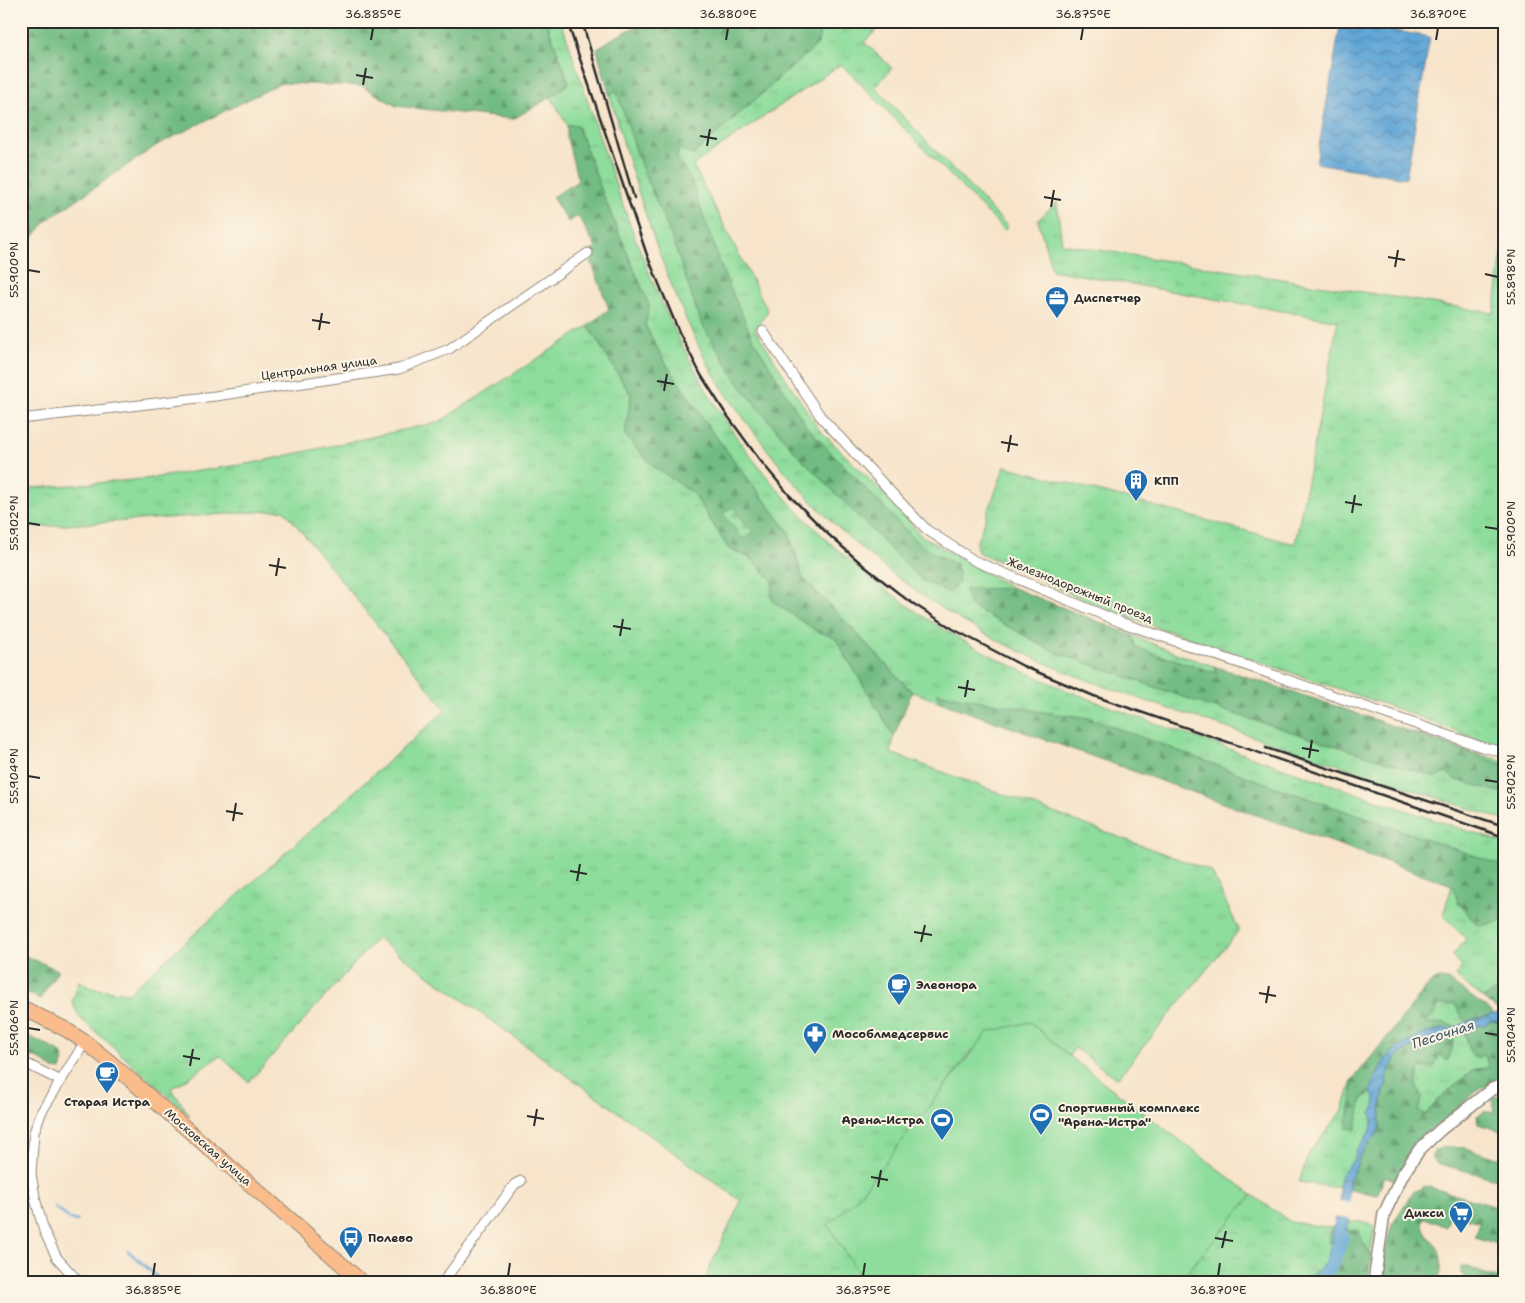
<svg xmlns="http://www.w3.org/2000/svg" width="1525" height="1303" font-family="'Shantell Sans',sans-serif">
<defs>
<pattern id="grass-tufts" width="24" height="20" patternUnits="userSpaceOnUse" patternTransform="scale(1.25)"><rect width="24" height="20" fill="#8edd9c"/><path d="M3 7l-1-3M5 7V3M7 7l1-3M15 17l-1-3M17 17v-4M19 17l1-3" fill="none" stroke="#7bbe87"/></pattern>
<pattern id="forest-firs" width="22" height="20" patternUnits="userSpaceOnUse" patternTransform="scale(1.25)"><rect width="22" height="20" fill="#72bc84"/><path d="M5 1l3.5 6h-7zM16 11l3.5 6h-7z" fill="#5e996c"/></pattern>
<pattern id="cemetery-stones" width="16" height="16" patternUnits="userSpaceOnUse" patternTransform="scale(1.25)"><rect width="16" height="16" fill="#8edd9c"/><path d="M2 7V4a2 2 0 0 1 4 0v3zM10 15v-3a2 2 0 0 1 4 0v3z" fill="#7bbe87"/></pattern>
<pattern id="water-waves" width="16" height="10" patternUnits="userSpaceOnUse" patternTransform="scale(1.25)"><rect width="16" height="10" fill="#61a6d7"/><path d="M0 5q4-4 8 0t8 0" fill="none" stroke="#5087af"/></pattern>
</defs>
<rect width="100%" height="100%" fill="#fcf5e5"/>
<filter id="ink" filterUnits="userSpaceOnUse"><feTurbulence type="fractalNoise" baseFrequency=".02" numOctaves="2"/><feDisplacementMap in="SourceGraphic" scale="10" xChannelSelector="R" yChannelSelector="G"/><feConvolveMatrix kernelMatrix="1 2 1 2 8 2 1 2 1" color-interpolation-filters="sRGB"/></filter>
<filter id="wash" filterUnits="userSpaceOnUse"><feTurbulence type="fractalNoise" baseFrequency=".0096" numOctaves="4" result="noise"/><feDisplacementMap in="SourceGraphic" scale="20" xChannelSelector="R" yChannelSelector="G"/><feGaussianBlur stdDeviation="1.12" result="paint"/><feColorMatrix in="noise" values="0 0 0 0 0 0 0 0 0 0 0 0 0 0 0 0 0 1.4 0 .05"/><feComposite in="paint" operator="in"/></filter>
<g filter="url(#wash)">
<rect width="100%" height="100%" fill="#f7e4cb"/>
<path fill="url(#grass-tufts)" stroke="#5c8464" d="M546,21H561C603,144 638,271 703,384C751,469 817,539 895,596C915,611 935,625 957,637C1041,685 1133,716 1224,747C1317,780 1410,812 1504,843V1011L1501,1012L1455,976L1462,967L1452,956L1466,939L1443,915L1452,885L1183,784L912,692L844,620L802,577L789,532L710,429L665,362L645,325L649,305L607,205L577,125H567L551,97L569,83Z
M646,21H886L864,42L892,68L875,87L1008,227L1004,230L841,64L693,165L768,311L755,329L817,427L899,509L920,535L1013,588L1186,657L1326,703L1467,751L1504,761V820L1140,699C1106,687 1072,675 1039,660C926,611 824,530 752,429C737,409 721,388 709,366C656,266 627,157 597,49L612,39Z
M1057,202L1062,244L1494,313L1504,239V414L1502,425L1504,432V744L1484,742L1401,710L1110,611L978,552L976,544L1005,466L1295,544L1338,321L1052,270L1038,220Z
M588,326L631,395L625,435L652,465L694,494L729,549L750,558L773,580L815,630L835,638L894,736L891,753L1211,871L1239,930L1117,1079L1075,1048L1069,1056L1030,1022L971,1051L923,1115L856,1199L828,1225L864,1282H703L741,1201L377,938L249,1082L220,1056L181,1083L171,1088L190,1116L80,1018L72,1002L79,981L91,988L128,993L446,710L284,510L21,528V489L145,479L253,463L439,422Z
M1441,979L1447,980L1486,1007L1494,1014L1469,1021L1450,1030L1375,1097L1371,1130L1356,1150L1355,1158L1349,1165L1339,1182V1188L1299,1182L1309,1153L1343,1110L1352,1081L1432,981Z
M1490,1021L1502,1022L1504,1024V1078L1478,1090L1415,1146L1396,1180L1385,1176L1377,1195L1350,1189L1380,1126L1382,1100L1395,1058L1454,1037L1480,1025Z
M1252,1195L1291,1222L1333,1228L1332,1241L1326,1262L1303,1282H1179Z
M1349,1221L1361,1222L1375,1226L1365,1282L1345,1237Z"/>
<path fill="url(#forest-firs)" stroke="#4e7458" d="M21,21H546L569,83L551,97L513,119L396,106L362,86L281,83L157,145L47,220L21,252Z
M646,21H821L818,44L693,155L679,149L677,157L691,181L724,274L752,337L806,426L922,547L957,565L959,583L948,592L921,580L794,451L741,387L701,323L672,238L642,168L616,90L610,96L597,49L612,39Z
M567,125H577L607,205L649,305L645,326L665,362L710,429L789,532L802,577L844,620L912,692L894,736L835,638L815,630L772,601V580L750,558L729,549L694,494L652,465L625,435L631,395L588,326L609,309L588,253L596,247L578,216L568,222L552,197L578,181L567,138Z
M1013,588L1132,635L1137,648L1217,673L1213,666L1326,703L1504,765V793L1456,780L1446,772L1435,777L1206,705L1055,652L970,606L965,589Z
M937,693L1043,712L1090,718L1273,786L1504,866V917L1500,922L1478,926L1458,902L1452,885L940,702Z
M21,954L58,970L40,999L21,990Z
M1441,979L1447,980L1486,1007L1494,1014L1469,1021L1463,1019L1455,1004L1438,1005L1435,1015L1427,1018L1426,1023H1444L1457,1027L1450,1030L1441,1029L1416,1037L1393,1051L1384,1061L1373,1083L1371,1092L1362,1099L1356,1129L1346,1128L1352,1097V1081L1432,981Z
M1504,987V1011L1501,1012L1483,998Z
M1490,1021L1502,1022L1504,1024V1078L1478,1090L1415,1146L1396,1180L1385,1176L1377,1195L1350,1189L1349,1183L1364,1149L1377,1134L1380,1126L1382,1100L1387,1083L1386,1079C1388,1072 1390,1062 1395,1057C1405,1048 1442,1034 1454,1037L1451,1053L1447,1061L1440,1054L1434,1067L1420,1068L1416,1085L1423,1097L1418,1110L1425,1115L1439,1099L1474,1069L1489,1068L1484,1054L1476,1058L1471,1054L1464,1032L1480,1025L1484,1026Z
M21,1032L60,1052L64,1060L61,1070L53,1069L41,1060L21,1052Z
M1501,1095L1504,1097V1132L1478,1124L1477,1116L1484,1112H1494L1493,1098Z
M1446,1147L1465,1148L1504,1160V1181L1436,1163L1431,1157L1435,1150Z
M1426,1186L1504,1209V1246L1475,1237L1480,1222L1450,1214L1446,1227L1425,1218L1422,1222C1424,1227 1425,1232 1428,1237C1431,1240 1434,1242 1437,1246C1443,1256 1442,1271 1438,1282H1378L1392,1224L1413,1192Z
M1330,1230L1358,1231L1365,1245L1372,1256L1367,1282H1303L1341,1250L1331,1244L1328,1237Z
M1461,1267H1469L1484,1274L1504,1280V1282H1468L1461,1273Z"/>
<path fill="url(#cemetery-stones)" stroke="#5c8464" d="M732,507L753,532L743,539L723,514Z"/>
<path fill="#8edd9c" stroke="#5c8464" d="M1030,1022L1069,1056L1252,1195L1179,1282H864L828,1225L856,1199L988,1032Z"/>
<path fill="url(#water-waves)" stroke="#466881" d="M1341,21L1430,37L1406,178L1316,163Z
M1504,1011V1021L1502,1022L1490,1021L1484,1026L1479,1025L1454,1037L1448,1036L1419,1045L1407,1050L1395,1058L1386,1079L1387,1082L1382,1100L1380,1126L1377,1134L1364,1149L1349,1182V1221L1345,1237L1341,1250L1326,1262L1332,1241L1333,1228L1340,1201L1339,1182L1341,1174L1353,1161L1355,1158L1356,1150L1371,1130L1373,1118L1371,1113L1374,1109L1375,1097L1371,1092L1373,1083L1384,1061L1393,1051L1416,1037L1441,1029H1450L1469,1021Z"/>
<path fill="#f7e4cb" d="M1338,1201L1353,1203L1352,1219L1334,1217Z"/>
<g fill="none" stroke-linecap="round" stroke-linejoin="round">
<path stroke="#61a6d7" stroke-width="2.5" d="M54,1207L70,1219L78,1221
M128,1251L163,1282"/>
<path stroke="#61a6d7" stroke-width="14" d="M1316,1282C1333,1269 1336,1255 1342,1236"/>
</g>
</g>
<g filter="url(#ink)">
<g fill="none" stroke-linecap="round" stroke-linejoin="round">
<g stroke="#91887b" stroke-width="11">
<path id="minor" d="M763,331L821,417L905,507L927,530L975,561L1120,622L1482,747L1504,752
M21,419L215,396L399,369L449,349L588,253
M21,1061L61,1081
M79,1282L57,1258L44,1231L36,1202L31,1174L34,1132L42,1111L85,1042
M443,1282L515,1184L521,1181"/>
</g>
<g stroke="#91887b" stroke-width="14">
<path id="tertiary" d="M1374,1282L1384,1214L1403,1174L1419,1150L1440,1130L1492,1089L1504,1085"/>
</g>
<g stroke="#91887b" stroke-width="16">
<path id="primary" d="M21,1007L65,1029L85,1042L110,1062L362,1282"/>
</g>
<use href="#minor" stroke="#fff" stroke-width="9"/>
<use href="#tertiary" stroke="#fff" stroke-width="11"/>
<use href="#primary" stroke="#fabc8b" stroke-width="14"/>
<path stroke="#2b2b2b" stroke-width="2.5" d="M567,21L647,255L679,332L701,375L724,411L759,459L790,496L829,535L864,566L906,599L953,629L1023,666L1094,696L1504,837
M582,21L634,198
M1266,748L1504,826"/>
</g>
</g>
<path fill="none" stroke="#2b2b2b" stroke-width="2" d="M371,40L373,28M726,40L728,28M1081,40L1083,28M1436,40L1438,28M356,75L373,78M363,85L366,68M700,136L717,139M707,146L710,129M1044,197L1061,200M1051,207L1054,190M1388,257L1405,260M1395,267L1398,250M28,270L40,272M1485,274L1498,277M312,320L330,323M319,330L322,313M657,381L674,384M664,391L667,374M1001,442L1018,445M1008,452L1011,435M1345,502L1362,505M1352,513L1355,495M28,523L40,525M1485,527L1498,529M269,565L286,568M276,576L279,558M613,626L631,629M620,636L623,619M958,687L975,690M965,697L968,680M1302,748L1319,751M1309,758L1312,740M28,776L40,778M1485,780L1498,782M226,811L243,814M233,821L236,803M570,871L587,874M577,881L580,864M914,932L932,935M921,942L925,925M1259,993L1276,996M1266,1003L1269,986M28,1028L40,1030M1485,1033L1498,1035M183,1056L200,1059M190,1066L193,1049M527,1116L544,1119M534,1126L537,1109M871,1177L888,1180M878,1187L881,1170M1215,1238L1233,1241M1222,1248L1226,1231M153,1276L155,1263M508,1276L510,1263M863,1276L865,1263M1218,1276L1220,1263"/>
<defs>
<g id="office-pin" transform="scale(1.25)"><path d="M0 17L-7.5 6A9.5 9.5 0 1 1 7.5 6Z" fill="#1f6fb2" stroke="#fcf5e5"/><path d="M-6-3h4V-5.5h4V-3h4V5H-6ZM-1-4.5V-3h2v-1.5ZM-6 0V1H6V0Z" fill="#fff"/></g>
<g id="building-pin" transform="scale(1.25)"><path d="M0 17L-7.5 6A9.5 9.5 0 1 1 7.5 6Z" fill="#1f6fb2" stroke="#fcf5e5"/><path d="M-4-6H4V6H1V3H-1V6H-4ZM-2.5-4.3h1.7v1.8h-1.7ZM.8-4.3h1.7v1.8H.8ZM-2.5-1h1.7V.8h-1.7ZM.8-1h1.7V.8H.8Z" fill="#fff"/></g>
<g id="cafe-pin" transform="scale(1.25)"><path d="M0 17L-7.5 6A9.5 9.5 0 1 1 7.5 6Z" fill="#1f6fb2" stroke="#fcf5e5"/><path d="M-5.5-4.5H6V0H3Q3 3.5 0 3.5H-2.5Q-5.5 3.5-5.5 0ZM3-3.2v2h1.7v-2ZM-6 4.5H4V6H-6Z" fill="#fff"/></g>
<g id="pharmacy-pin" transform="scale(1.25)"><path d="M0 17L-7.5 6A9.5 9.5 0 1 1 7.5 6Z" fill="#1f6fb2" stroke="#fcf5e5"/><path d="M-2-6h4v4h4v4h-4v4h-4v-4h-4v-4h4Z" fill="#fff"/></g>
<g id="stadium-pin" transform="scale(1.25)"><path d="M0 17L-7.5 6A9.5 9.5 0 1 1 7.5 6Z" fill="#1f6fb2" stroke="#fcf5e5"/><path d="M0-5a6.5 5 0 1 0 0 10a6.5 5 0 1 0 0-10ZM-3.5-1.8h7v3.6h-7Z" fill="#fff"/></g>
<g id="supermarket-pin" transform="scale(1.25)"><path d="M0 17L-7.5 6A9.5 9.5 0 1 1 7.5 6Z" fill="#1f6fb2" stroke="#fcf5e5"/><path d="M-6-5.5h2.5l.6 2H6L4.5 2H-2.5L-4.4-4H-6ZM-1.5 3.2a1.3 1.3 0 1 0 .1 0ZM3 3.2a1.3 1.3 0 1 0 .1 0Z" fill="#fff"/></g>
<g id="bus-pin" transform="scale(1.25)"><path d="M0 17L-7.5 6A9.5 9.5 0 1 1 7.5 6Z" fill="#1f6fb2" stroke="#fcf5e5"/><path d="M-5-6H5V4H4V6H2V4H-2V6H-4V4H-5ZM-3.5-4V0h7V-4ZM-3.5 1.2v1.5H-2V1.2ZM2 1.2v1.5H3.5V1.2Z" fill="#fff"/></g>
</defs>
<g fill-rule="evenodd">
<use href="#office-pin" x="1057" y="298"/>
<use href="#building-pin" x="1136" y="481"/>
<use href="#cafe-pin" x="899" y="985"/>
<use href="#pharmacy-pin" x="815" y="1034"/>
<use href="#cafe-pin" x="107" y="1073"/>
<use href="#stadium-pin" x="1041" y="1115"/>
<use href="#stadium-pin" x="942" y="1120"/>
<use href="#supermarket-pin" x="1461" y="1213"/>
<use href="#bus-pin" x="351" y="1238"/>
</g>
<g text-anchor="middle" stroke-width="4" stroke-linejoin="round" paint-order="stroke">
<g font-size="12" font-weight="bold" fill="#2b2b2b" stroke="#fcf5e5" text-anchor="start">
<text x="1074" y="302">Диспетчер</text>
<text x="1154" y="485">КПП</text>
<text x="916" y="989">Элеонора</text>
<text x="832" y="1038">Мособлмедсервис</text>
<text x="107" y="1106" text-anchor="middle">Старая Истра</text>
<text x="1058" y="1112">Спортивный комплекс<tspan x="1058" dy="14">"Арена-Истра"</tspan></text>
<text x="924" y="1124" text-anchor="end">Арена-Истра</text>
<text x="1444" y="1217" text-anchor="end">Дикси</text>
<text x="368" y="1242">Полево</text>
</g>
<g font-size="12" fill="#2b2b2b" stroke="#fcf5e5">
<text transform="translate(319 368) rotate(-8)" y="4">Центральная улица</text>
<text transform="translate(1080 590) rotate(22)" y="4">Железнодорожный проезд</text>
<text transform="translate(208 1147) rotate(41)" y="4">Московская улица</text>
</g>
<g font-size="14" font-style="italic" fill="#3e5667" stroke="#fcf5e5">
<text transform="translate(1443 1034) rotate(-18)" y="5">Песочная</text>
</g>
</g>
<rect width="1525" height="1303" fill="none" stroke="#fcf5e5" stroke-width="55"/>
<rect x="28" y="28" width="1470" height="1248" fill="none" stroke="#2b2b2b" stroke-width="2"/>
<g font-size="12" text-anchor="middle" fill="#2b2b2b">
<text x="373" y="18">36.885°E</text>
<text x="728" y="18">36.880°E</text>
<text x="1083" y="18">36.875°E</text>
<text x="1438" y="18">36.870°E</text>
<text transform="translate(14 270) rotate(-90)" y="4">55.900°N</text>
<text transform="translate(1511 277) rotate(-90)" y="4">55.898°N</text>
<text transform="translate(14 523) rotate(-90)" y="4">55.902°N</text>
<text transform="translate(1511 529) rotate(-90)" y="4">55.900°N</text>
<text transform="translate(14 776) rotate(-90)" y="4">55.904°N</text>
<text transform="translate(1511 782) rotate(-90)" y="4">55.902°N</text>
<text transform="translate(14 1028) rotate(-90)" y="4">55.906°N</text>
<text transform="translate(1511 1035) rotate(-90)" y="4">55.904°N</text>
<text x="153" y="1294">36.885°E</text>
<text x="508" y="1294">36.880°E</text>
<text x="863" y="1294">36.875°E</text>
<text x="1218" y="1294">36.870°E</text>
</g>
</svg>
